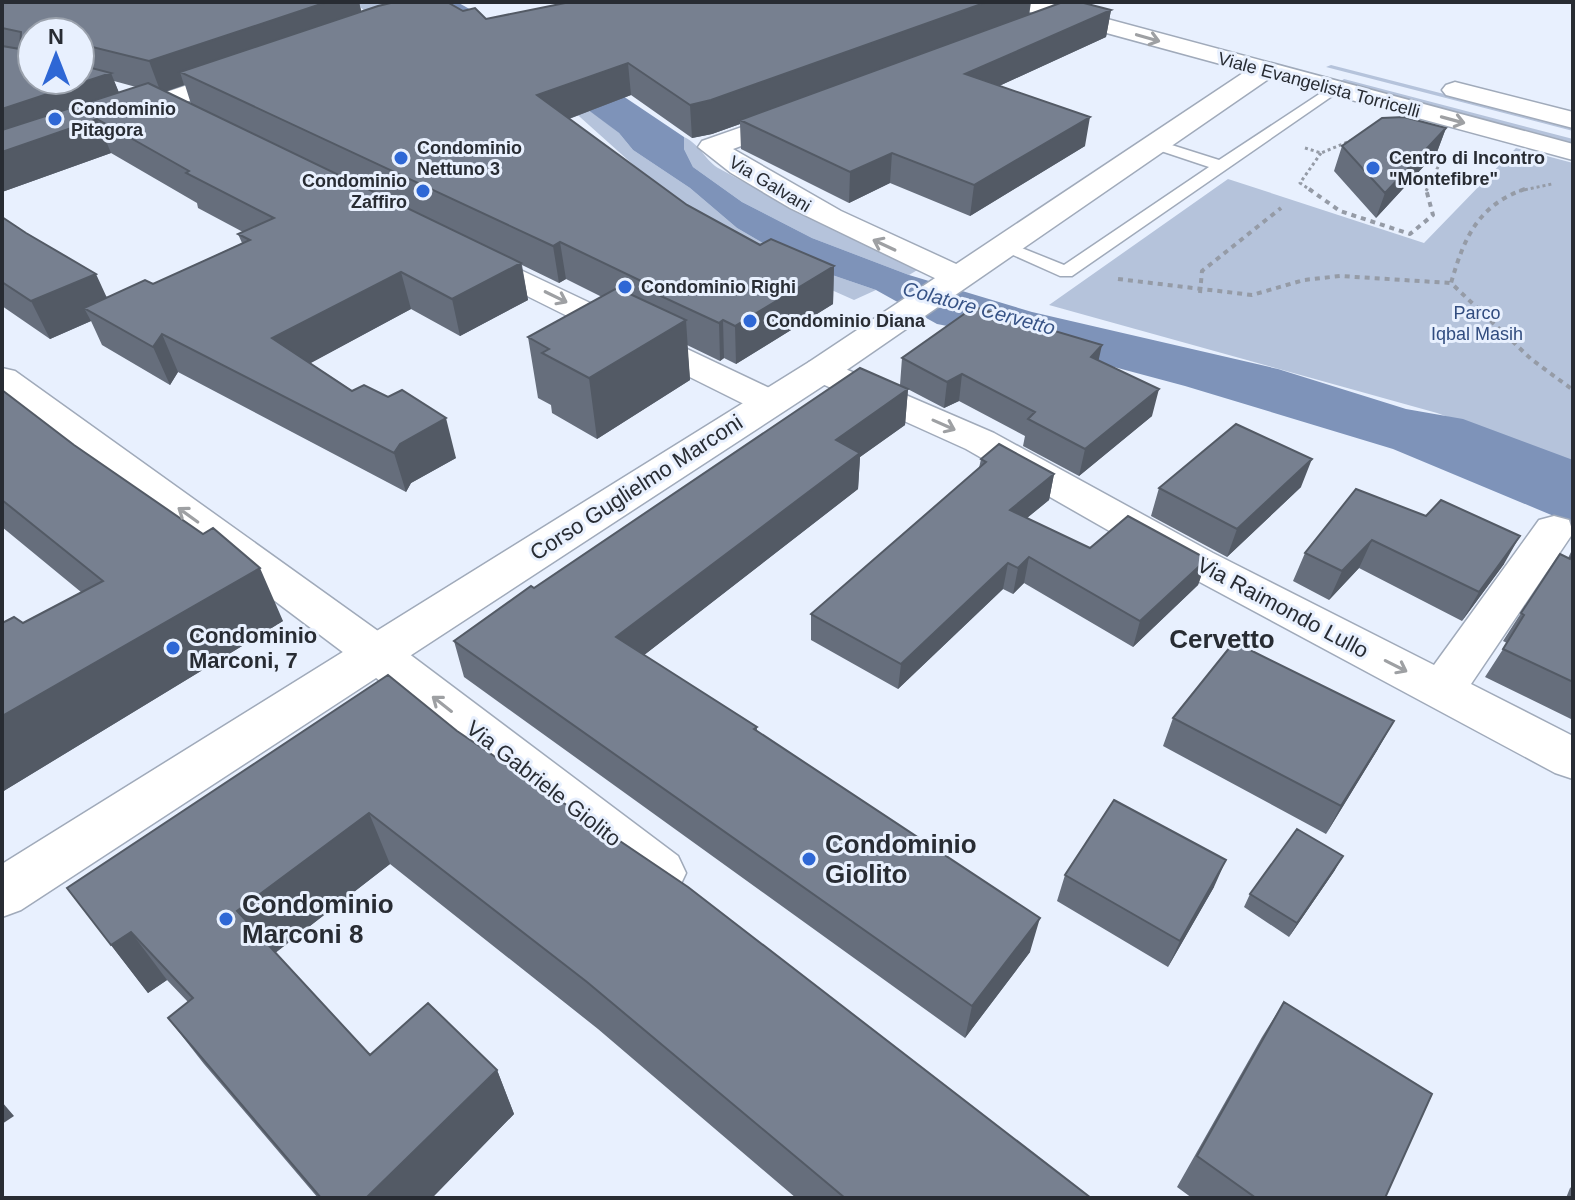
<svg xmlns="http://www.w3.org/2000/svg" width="1575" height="1200" font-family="Arial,sans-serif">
<rect width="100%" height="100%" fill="#e8f0fe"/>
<path fill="#b5c3db" d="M354,2H429L486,28L619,133L633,150L690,188L737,228L797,263L876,290L854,300L715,238L493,39L444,16L422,10L376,20Z
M1331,65L1573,127V131L1326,67Z
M1344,79L1573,139V143L1340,82Z
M684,137C701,145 705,161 720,169C785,205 851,238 919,269L909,275L812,238L742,202L693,167L684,149Z
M1516,148L1573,163V462L1437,413L1049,305L1228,179L1424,243Z"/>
<path fill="#7e93b9" d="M429,2H457L617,92L684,137V149L693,167L742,202L812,238L909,275L1032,312L1278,369L1406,409L1463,419L1573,460V524L1393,449L1185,386L998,336L937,324L876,290L797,263L737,228L690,188L633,150L619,133L547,79Z"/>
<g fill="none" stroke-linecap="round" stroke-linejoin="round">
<g stroke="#a0aaba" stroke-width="3">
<path id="lane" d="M1333,85L1340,89L1338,92L1072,276H1060L993,246L995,242H1007L1064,265L1209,167L1149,147V141H1159L1219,160Z"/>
</g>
<g stroke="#a0aaba" stroke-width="3">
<path id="street" d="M245,66L254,68L257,73L254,78L130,122H112L108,116L112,110Z
M796,108L805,110L809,116L805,122L733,149L841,211L967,269L972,276L967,283L956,286L945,283L790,208L731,173L698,147L702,141Z
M472,247L782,394L787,402L782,410L769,413L756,410L461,263L456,256L461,249Z
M822,359L994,433L1213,553L1434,665L1539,520L1554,516L1569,520L1573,533L1471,684L1573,736V779L1555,773L1183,573L966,449L809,378L804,370L809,362Z
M2,368L15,371L392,641L678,856L686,873L678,890L659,896L640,890L360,665L2,396Z"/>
</g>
<g stroke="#a0aaba" stroke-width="3">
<path id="secondary" d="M1008,2H1044L1573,144V160L1270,78L835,378L21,910L2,917V864L809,362L1246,71L1011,7Z
M1455,82L1573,112V128L1446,95L1442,90L1446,85Z"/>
</g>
<path stroke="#959ba6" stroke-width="3" stroke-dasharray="3 3" stroke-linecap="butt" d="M1305,148L1321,153L1355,139
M1312,191L1300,183L1321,153
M1426,191L1445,153
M1519,191L1552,184"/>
<path stroke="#959ba6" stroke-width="4" stroke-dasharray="5 5" stroke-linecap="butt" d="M1309,189L1340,211L1410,234L1433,215L1426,189
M1525,189C1478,205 1464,238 1451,283L1531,359L1573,390
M1118,279L1252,295L1304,280L1340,276L1451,283
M1200,293L1202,271L1281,208"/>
<use href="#lane" fill="#fff" fill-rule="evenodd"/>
<use href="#street" fill="#fff" fill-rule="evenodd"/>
<use href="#secondary" fill="#fff" fill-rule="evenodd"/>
</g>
<path fill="#666e7c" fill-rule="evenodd" d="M2,2H359L361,11H463L486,19L1029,14L1111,10L1106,37L999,86L1085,146L970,216L890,183L849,203L741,149L740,124L712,134L692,138L631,95L569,119L687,205L760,245L834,266L833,304L736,364L724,358L720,361L687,345L690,380L597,439L552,413L551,405L538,398L528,337L602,297L566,279L559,283L522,265L528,300L460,336L411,309L310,363L456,458L411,483L406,492L178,372L170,385L102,345L91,321L50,339L2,306V217L107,297L153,284L242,243L238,234L243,232L198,208L197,203L111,153L2,192ZM32,32H80V80H32ZM114,81L136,87L119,93ZM185,85L191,104L165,92Z
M1446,128L1437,152L1376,218L1334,171L1342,146Z
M902,358L1099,361L1152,416L1079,476L1023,446L1025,436L959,401L944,408L900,385Z
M908,389L905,425L860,457L858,489L644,655L757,727V731L1030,952L965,1038L464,677L454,641L534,588Z
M2,390L283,621L2,792V623H23L81,592L2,527Z
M981,459L1054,474L1049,500L1027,518L1090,548L1207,559L1198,585L1133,647L1024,583L1013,594L1003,589L898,689L811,640V614L979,468Z
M1301,487L1227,557L1151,516L1159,488Z
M1356,489L1504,564L1462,621L1359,568L1329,600L1293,581L1305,553Z
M1573,548V720L1485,677L1507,643L1503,641L1521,613L1568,558Z
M1173,718L1378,749L1326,834L1163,746Z
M457,731L1091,1198H796L598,1029L390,864L275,953L370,1055L497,1070L514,1114L432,1198H318L204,1064L168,1018L188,1002L167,980L148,993L67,888Z
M1335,870L1289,937L1244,907L1250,894Z
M1065,875L1214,887L1168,967L1057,901Z
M1284,1002L1385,1198H1192L1177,1187L1262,1037Z
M1573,1186V1198H1566L1570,1188Z"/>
<path fill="#535a65" d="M327,2H359L364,23L180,72L184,85L161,93L149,61Z
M987,2H1031L1029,16L740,120V124L712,134L692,138L690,105Z
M1111,10L1106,37L962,103L965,74Z
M628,63L631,95L542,129L537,95Z
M111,73L124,105L2,148V109Z
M1090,117L1085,146L970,216L974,185Z
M97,119L111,153L2,192V152Z
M1446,128L1437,152L1376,218L1385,193Z
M892,153L890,183L849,203L850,172Z
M560,242L566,279L559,283L553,246Z
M521,263L528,300L460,336L452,299Z
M834,266L833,304L736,364L735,326Z
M401,272L411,309L285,377L272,338Z
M96,274L113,311L84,308L91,321L50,339L31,301Z
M686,320L690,380L597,439L589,378Z
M723,320L724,358L720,361L719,323Z
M162,334L178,372L170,385L153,347Z
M1102,345L1096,372L1091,357Z
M962,374L959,401L944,408L947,382Z
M908,389L905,425L860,457L858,489L621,673L616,637L836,440Z
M1159,389L1152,416L1079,476L1085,449Z
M446,418L456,458L411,483L406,492L394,453L400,444Z
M1312,459L1301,487L1227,557L1237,529Z
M1054,474L1049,500L1006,535L1010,510Z
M1520,536L1504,564L1462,621L1479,592Z
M1372,540L1359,568L1329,600L1342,571Z
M1029,557L1024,583L1013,594L1018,568Z
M1207,559L1198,585L1133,647L1140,621Z
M1008,563L1003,589L898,689L901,664Z
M260,568L283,621L2,792V716Z
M1394,721L1378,749L1326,834L1341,806Z
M369,813L390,864L266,960L237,911Z
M1343,856L1335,870L1289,937L1297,923Z
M1226,860L1214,887L1168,967L1180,941Z
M1040,918L1030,952L965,1038L972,1006Z
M131,932L167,980L148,993L111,945Z
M497,1070L514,1114L432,1198H366Z
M2,1102L14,1116L2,1124Z"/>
<path fill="#778090" stroke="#535a65" stroke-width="2" d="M2,2H327L149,61L80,44V32H32V80H80V65L111,73L2,109V46L20,49L21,32L2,28Z
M395,2H447L463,11L475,8L486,19L570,2H987L711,100L690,105L628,63L537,95L687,205L760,245L771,239L834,266L735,326L723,320L719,323L652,292L658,289L560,242L553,246L180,72L378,6Z
M1063,2H1080L1111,10L965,74L1090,117L974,185L892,153L850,172L740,120Z
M148,83L521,263L452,299L401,272L272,338L352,391L364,385L388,397L402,390L446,418L400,444L394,453L162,334L153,347L84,308L145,280L153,284L250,240L238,234L274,218L186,173L189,171L97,119L2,152V130Z
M1404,117L1446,128L1385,193L1342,146L1382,118Z
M2,217L26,233L96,274L31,301L2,282Z
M617,288L686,320L589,378L542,353L549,349L528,337Z
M974,307L1102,345L1091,357L1159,389L1085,449L1028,419L1035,412L962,374L947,382L902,358Z
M860,368L908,389L836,440L860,453L616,637L757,727L754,729L1040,918L972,1006L454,641L531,586L534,588Z
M2,390L74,445L203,534L213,528L260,568L2,716V623L14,617L23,623L103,581L2,500Z
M1236,424L1312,459L1237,529L1159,488Z
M999,444L1054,474L1010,510L1090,548L1128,516L1207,559L1140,621L1029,557L1018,568L1008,563L901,664L811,614L986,462L981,459Z
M1356,489L1426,516L1441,500L1520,536L1479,592L1372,540L1342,571L1305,553Z
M1560,554L1570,559L1573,554V682L1503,649L1524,615L1521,613Z
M1234,642L1394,721L1341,806L1173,718Z
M388,675L457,731L688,887L1091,1198H845L587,982L369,813L237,911L370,1055L428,1003L497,1070L366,1198H321L168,1018L193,998L131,932L111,945L67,888Z
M1114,800L1226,860L1180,941L1065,875Z
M1297,829L1343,856L1297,923L1250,894Z
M1284,1002L1432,1094L1385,1198H1256L1197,1156Z"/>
<defs><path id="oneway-shaft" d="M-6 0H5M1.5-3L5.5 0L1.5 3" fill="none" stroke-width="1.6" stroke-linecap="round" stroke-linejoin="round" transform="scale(2)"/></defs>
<g stroke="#9ea0a3">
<use href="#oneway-shaft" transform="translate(1148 38) rotate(16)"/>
<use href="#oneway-shaft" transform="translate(1453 120) rotate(15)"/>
<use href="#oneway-shaft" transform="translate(884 245) rotate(-155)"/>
<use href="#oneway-shaft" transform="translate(556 297) rotate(26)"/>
<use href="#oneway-shaft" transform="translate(944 425) rotate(24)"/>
<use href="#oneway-shaft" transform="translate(188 515) rotate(-144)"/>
<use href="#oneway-shaft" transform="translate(1396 666) rotate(27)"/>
<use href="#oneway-shaft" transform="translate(442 704) rotate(-142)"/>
</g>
<g fill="#2e67d5" stroke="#e8f0fe" stroke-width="3">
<circle cx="55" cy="119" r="8"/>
<circle cx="401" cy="158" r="8"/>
<circle cx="1373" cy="168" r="8"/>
<circle cx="423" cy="191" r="8"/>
<circle cx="625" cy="287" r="8"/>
<circle cx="750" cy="321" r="8"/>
<circle cx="173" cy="648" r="8"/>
<circle cx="809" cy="859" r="8"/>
<circle cx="226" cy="919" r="8"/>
</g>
<g text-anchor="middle" stroke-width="6" stroke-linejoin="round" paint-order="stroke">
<g font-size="18" fill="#282c33" stroke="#e8f0fe">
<text transform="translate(1319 85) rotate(15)" y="6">Viale Evangelista Torricelli</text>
<text transform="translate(770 184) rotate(31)" y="6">Via Galvani</text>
</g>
<g font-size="18" font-weight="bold" fill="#282c33" stroke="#e8f0fe" text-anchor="start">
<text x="71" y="115">Condominio<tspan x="71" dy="21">Pitagora</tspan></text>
<text x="417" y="154">Condominio<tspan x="417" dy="21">Nettuno 3</tspan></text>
<text x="1389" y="164">Centro di Incontro<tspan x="1389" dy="21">"Montefibre"</tspan></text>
<text x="407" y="187" text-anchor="end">Condominio<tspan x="407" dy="21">Zaffiro</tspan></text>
<text x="641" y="293">Condominio Righi</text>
<text x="766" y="327">Condominio Diana</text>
</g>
<g font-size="18" fill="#314c7f" stroke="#e8f0fe">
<text x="1477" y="319">Parco<tspan x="1477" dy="21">Iqbal Masih</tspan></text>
</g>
<g font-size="20" font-style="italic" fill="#375386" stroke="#e8f0fe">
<text transform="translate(979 308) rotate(15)" y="7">Colatore Cervetto</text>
</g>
<g font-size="22" fill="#282c33" stroke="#e8f0fe">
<text transform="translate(636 487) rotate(-33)" y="8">Corso Guglielmo Marconi</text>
<text transform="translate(1283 607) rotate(28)" y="8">Via Raimondo Lullo</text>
<text transform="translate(544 783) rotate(38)" y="8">Via Gabriele Giolito</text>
</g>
<g font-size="22" font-weight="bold" fill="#282c33" stroke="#e8f0fe" text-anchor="start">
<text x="189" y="643">Condominio<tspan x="189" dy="25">Marconi, 7</tspan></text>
</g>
<g font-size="26" font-weight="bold" fill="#282c33" stroke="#e8f0fe">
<text x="1222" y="648">Cervetto</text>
</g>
<g font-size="26" font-weight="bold" fill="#282c33" stroke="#e8f0fe" text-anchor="start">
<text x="825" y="853">Condominio<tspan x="825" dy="30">Giolito</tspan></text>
<text x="242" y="913">Condominio<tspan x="242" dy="30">Marconi 8</tspan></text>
</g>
</g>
<rect width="1575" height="1200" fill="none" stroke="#282c33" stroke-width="8"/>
<g transform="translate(56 56)"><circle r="38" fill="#e8f0fe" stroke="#9ba2ad" stroke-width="2"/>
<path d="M0-6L14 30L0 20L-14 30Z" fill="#2e67d5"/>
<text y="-12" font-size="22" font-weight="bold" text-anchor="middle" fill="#282c33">N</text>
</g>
</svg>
